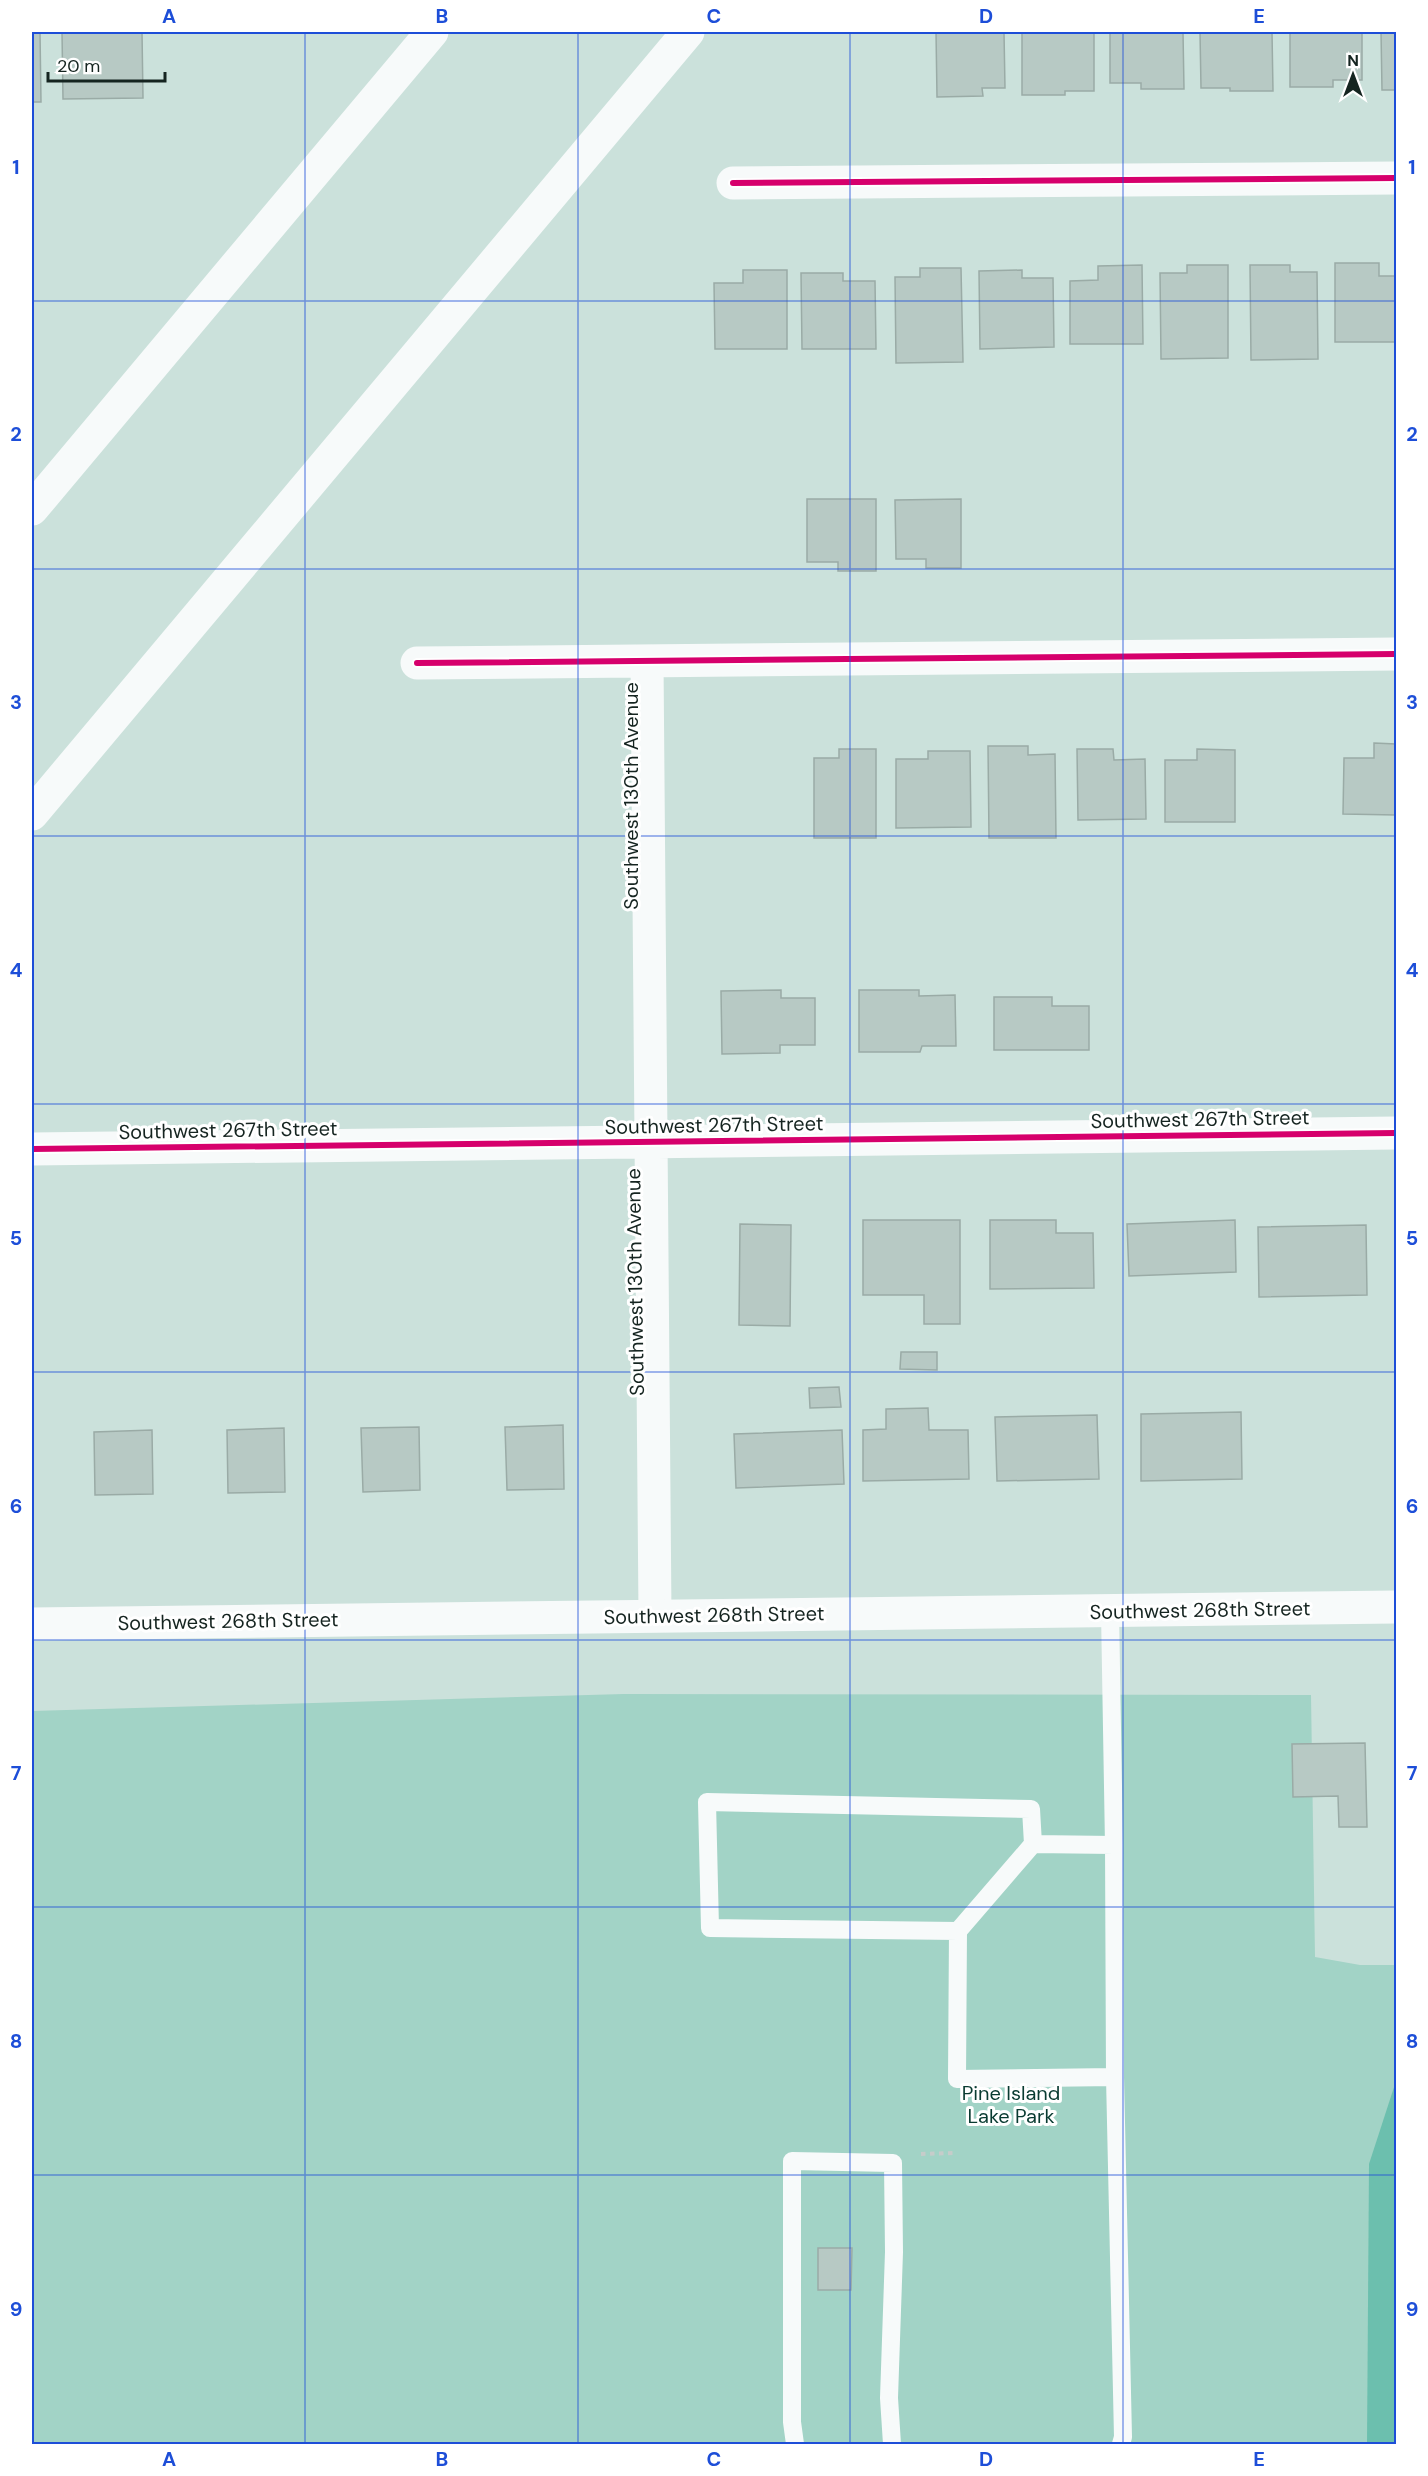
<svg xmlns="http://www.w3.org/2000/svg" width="1428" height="2476" font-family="'DM Sans',sans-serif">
<rect width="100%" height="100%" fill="#cbe1db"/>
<path fill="#a2d3c6" d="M624,1694L1311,1695L1315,1957L1360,1965H1396V2444H32V1711Z"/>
<path fill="#6cbfae" d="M1396,2081V2444H1367L1369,2164Z"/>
<path fill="#b7c9c4" stroke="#9aaba6" stroke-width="1.5" d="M32,32H40L41,102H32Z
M62,32H142L143,98L63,99Z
M936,32H1004L1005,88H982L983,96L937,97Z
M1022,32H1094V91H1065V95H1022Z
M1110,32H1183L1184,89H1141V83H1110Z
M1200,32H1272L1273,91H1230V88H1201Z
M1290,32H1362V80H1333V87H1290Z
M1381,32H1396V90H1382Z
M1335,263H1379V276H1396V342H1335Z
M1142,265L1143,344H1070V281L1098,280V266Z
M1187,265H1228V358L1161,359L1160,273H1187Z
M1250,265H1290V272H1317L1318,359L1251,360Z
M920,268H961L963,362L896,363L895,277H920Z
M743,270H787V349H715L714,283H743Z
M1022,270V278H1053L1054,347L980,349L979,271Z
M801,273H843V281H875L876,349H802Z
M807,499H876V571H838V562H807Z
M961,499V568H926V559H896L895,500Z
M1374,743L1396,744V815L1343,814L1344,758H1374Z
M988,746H1028V755L1055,754L1056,838H989Z
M839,749H876V838H814V758H839Z
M1077,749H1113L1114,760L1145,759L1146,819L1078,820Z
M1197,749L1235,750V822H1165V760H1197Z
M928,751H970L971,827L896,828V759H928Z
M781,990V998H815V1045H780V1053L722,1054L721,991Z
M859,990H919V996L955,995L956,1046H922L920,1052H859Z
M994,997H1052V1006H1089V1050H994Z
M863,1220H960V1324H924V1295H863Z
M990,1220H1056V1233H1093L1094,1288L990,1289Z
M1235,1220L1236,1272L1129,1276L1127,1224Z
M740,1224L791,1225L790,1326L739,1325Z
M1366,1225L1367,1295L1259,1297L1258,1227Z
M901,1352H937V1370L900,1369Z
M839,1387L841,1407L810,1408L809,1388Z
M928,1408L929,1430H968L969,1479L863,1481V1430L886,1429V1409Z
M1241,1412L1242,1479L1141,1481V1414Z
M1097,1415L1099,1479L997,1481L995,1417Z
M563,1425L564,1489L507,1490L505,1427Z
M419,1427L420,1490L363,1492L361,1428Z
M284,1428L285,1492L228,1493L227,1430Z
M152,1430L153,1494L95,1495L94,1432Z
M842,1430L844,1484L736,1488L734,1434Z
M1365,1743L1367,1827H1339L1338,1796L1293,1797L1292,1744Z
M818,2248H852L851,2290H818Z"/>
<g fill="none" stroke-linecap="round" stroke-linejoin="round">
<path stroke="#c6ccca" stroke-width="4" stroke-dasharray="4.5 4.5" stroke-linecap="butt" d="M921,2154L953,2153"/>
<path stroke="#f7fafa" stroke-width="18" d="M1033,1844L958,1931L710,1928L707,1802L1031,1809L1033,1844L1114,1845L1110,1611
M1114,1845L1115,2077
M958,1931L957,2079L1115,2077L1123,2437L1121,2444
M795,2444L792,2422V2161L893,2163L894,2252L889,2398L892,2444"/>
<path stroke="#f7fafa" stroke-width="33" d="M733,183L1396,178
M647,661L655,1615
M417,663L1396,654
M32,1149L1396,1133"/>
<path stroke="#f7fafa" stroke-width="33" d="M32,1624L1396,1607"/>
<path stroke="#f7fafa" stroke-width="33" d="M32,509L432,32
M32,814L688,32"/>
<g stroke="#fff" stroke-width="10">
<path id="cycleway" d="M733,183L1396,178
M417,663L1396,654
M32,1149L1396,1133"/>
</g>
<use href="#cycleway" stroke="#d6006c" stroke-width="6"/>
</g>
<path fill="none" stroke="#1d4ed8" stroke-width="1.5" stroke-opacity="0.55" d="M305,32V2444M578,32V2444M850,32V2444M1123,32V2444M32,301H1396M32,569H1396M32,836H1396M32,1104H1396M32,1372H1396M32,1640H1396M32,1907H1396M32,2175H1396"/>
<g text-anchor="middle" stroke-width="6" stroke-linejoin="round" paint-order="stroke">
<g font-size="20" fill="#152420" stroke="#fff">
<text transform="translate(631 796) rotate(-90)" y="7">Southwest 130th Avenue</text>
<text transform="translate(1200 1119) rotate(-1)" y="7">Southwest 267th Street</text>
<text transform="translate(714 1125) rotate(-1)" y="7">Southwest 267th Street</text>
<text transform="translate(228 1130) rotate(-1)" y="7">Southwest 267th Street</text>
<text transform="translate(635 1282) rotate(-91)" y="7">Southwest 130th Avenue</text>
<text transform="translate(1200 1610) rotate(-1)" y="7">Southwest 268th Street</text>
<text transform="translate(714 1615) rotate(-1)" y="7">Southwest 268th Street</text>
<text transform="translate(228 1621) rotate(-1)" y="7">Southwest 268th Street</text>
</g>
<g font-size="20" fill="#093b31" stroke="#fff">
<text x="1011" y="2100">Pine Island<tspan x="1011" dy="23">Lake Park</tspan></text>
</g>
</g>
<rect width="1428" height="2476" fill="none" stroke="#ffffff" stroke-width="66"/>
<g transform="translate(1353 75)" stroke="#ffffff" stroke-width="4.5" paint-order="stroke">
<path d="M0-4.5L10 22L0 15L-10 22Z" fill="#152420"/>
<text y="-9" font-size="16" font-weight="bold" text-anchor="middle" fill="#152420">N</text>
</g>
<path d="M48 72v9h117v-9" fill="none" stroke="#152420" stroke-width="3"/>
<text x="57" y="72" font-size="18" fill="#152420" stroke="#ffffff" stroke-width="4.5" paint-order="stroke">20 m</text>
<rect x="33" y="33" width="1362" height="2410" fill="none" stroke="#1d4ed8" stroke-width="2"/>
<g font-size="20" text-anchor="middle" font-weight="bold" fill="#1d4ed8">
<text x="169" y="23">A</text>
<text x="442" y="23">B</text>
<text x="714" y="23">C</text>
<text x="986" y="23">D</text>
<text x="1259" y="23">E</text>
<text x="16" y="174">1</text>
<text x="1412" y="174">1</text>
<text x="16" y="441">2</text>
<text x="1412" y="441">2</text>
<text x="16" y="709">3</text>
<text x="1412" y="709">3</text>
<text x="16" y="977">4</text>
<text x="1412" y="977">4</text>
<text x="16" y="1245">5</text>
<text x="1412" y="1245">5</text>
<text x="16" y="1513">6</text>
<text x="1412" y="1513">6</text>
<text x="16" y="1780">7</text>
<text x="1412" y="1780">7</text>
<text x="16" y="2048">8</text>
<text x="1412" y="2048">8</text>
<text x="16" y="2316">9</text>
<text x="1412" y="2316">9</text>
<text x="169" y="2466">A</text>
<text x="442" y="2466">B</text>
<text x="714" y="2466">C</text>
<text x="986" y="2466">D</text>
<text x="1259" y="2466">E</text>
</g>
</svg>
